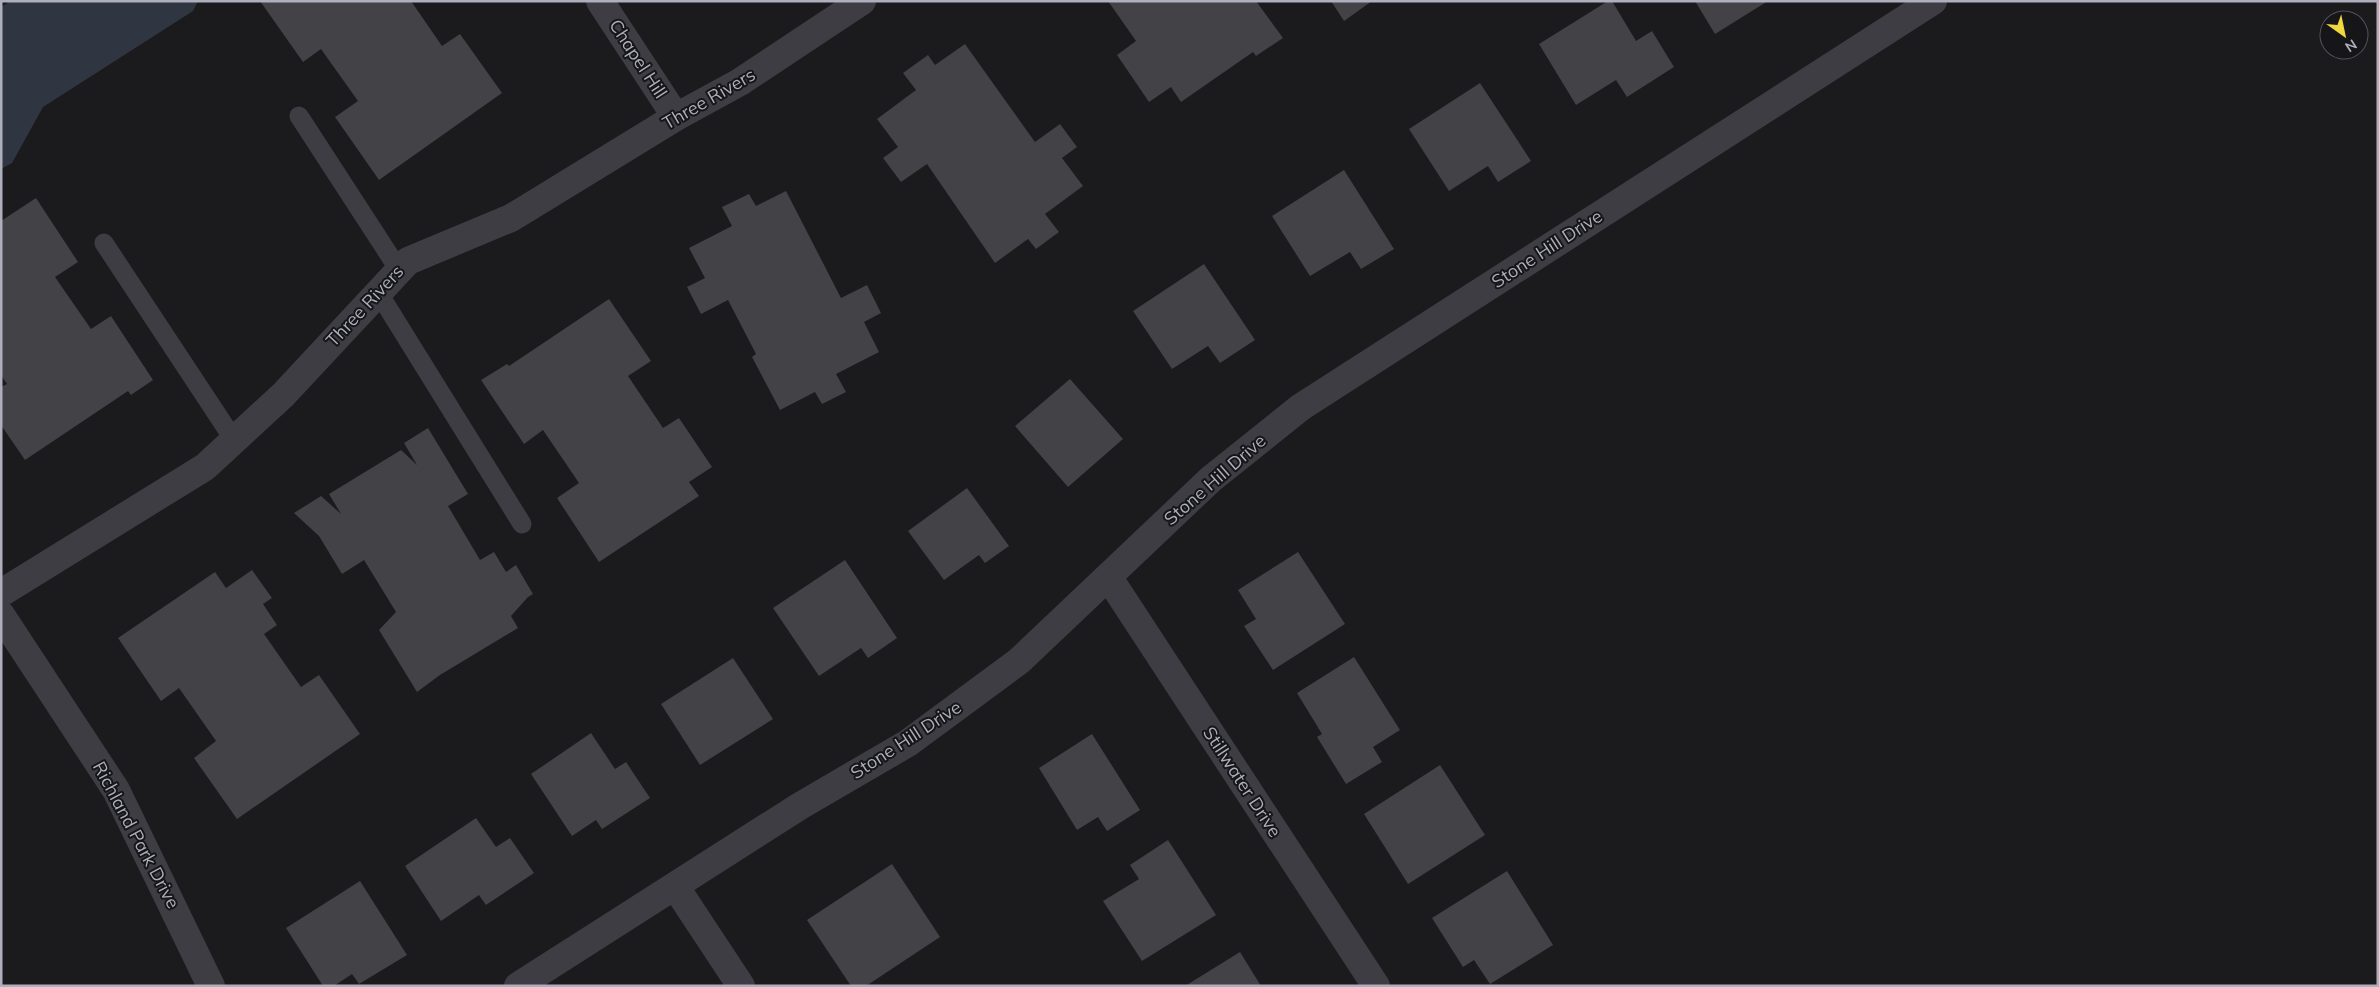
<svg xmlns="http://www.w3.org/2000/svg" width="2379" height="987" font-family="Mulish,sans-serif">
<rect width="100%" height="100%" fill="#1b1a1d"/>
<path fill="#303641" d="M11,1H198L193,11L43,107L12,163L1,169V7Z"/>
<path fill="#424247" d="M260,1H411L442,46L460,34L502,93L379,180L335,117L358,101L321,49L303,62Z
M1108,1H1256L1283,38L1256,56L1253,52L1181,102L1171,87L1149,102L1117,55L1136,41Z
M1331,1H1372L1344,21Z
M1608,1H1612L1636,41L1652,31L1674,67L1627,97L1616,80L1576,105L1539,44Z
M1695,1H1768L1715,34Z
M965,44L1035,142L1060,124L1077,147L1062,158L1083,186L1045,214L1059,232L1036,249L1028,239L995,263L927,164L901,182L883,158L898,147L877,119L916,90L903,73L928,55L935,65Z
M1480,83L1531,161L1498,182L1488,166L1449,191L1409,129Z
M1344,170L1394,249L1361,269L1350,252L1310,276L1272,216Z
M786,191L841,298L867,285L881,313L864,322L879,352L836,374L846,392L822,404L815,392L780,410L752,357L756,354L728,300L701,314L687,287L705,278L689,248L732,226L722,207L749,194L756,206Z
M36,198L78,262L55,277L91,329L111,316L153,380L131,395L128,391L25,460L1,425V387L7,384L1,375V221Z
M1204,264L1255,340L1220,363L1208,346L1172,369L1133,311Z
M609,299L651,361L628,376L663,428L679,418L712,467L689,482L699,496L599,562L557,498L579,483L543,430L524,444L481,380L507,364L509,366Z
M1070,379L1123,439L1068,487L1015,426Z
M428,428L468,494L448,506L480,560L494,552L506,572L516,565L533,594L528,597L511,616L518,628L440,675L417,692L379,630L396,612L364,560L342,574L319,536L294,513L321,496L341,514L329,494L401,450L417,465L404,443Z
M967,488L1009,546L985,563L979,555L944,580L908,531Z
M1298,552L1345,624L1273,670L1244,626L1256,619L1238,590Z
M845,560L897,638L868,658L861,648L819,676L773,608Z
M252,570L272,598L263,604L277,625L264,634L301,687L319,675L360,734L237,819L194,758L216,741L179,688L161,701L118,638L215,572L226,588Z
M1354,657L1400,730L1373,747L1382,762L1346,784L1317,737L1322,734L1297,693Z
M733,658L773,719L700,765L661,704Z
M591,733L615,769L626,762L650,798L602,829L596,820L572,836L531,774Z
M1092,734L1140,810L1107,831L1098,817L1077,830L1039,768Z
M1440,765L1485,835L1408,884L1364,814Z
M476,818L496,847L510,838L534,873L486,905L479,895L441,921L405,866Z
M1168,840L1216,915L1142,961L1103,901L1139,879L1130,865Z
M892,864L940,937L866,986H851L807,920Z
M1507,871L1553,945L1490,984L1474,960L1463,967L1432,918Z
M360,881L407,955L359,984L352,974L334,986H323L286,928Z
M1240,952L1261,986H1185Z"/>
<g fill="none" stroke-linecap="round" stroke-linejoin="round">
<path stroke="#3e3d44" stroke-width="19" d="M299,116L399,270
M104,243L234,440
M378,292L522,524"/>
<path stroke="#3e3d44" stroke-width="28" d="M600,1L676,117
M1109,578L1376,986
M1,593L205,467L283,395L408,261L511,218L676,117L740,82L862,1
M1,615L116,790L211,986
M675,886L741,986
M518,986L800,806L908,743L1019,661L1211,479L1301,407L1933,1"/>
</g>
<g text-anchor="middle" stroke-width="4" stroke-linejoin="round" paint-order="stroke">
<g font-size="18" fill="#adafbc" stroke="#161518">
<text transform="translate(638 59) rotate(57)" y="6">Chapel Hill</text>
<text transform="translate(709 99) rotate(-30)" y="6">Three Rivers</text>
<text transform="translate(1547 249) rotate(-33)" y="6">Stone Hill Drive</text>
<text transform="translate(365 306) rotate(-47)" y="6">Three Rivers</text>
<text transform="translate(1215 480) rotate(-41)" y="6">Stone Hill Drive</text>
<text transform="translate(906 740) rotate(-33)" y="6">Stone Hill Drive</text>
<text transform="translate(1242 782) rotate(57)" y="6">Stillwater Drive</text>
<text transform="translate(136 835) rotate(62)" y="6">Richland Park Drive</text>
</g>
</g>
<rect width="2379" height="987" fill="none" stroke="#adafbc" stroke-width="5"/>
<g transform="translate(2344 35) rotate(147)"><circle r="24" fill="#161518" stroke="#52535a"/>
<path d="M0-4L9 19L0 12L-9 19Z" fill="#f0d73f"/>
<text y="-8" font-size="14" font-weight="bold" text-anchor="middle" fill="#adafbc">N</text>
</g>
</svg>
